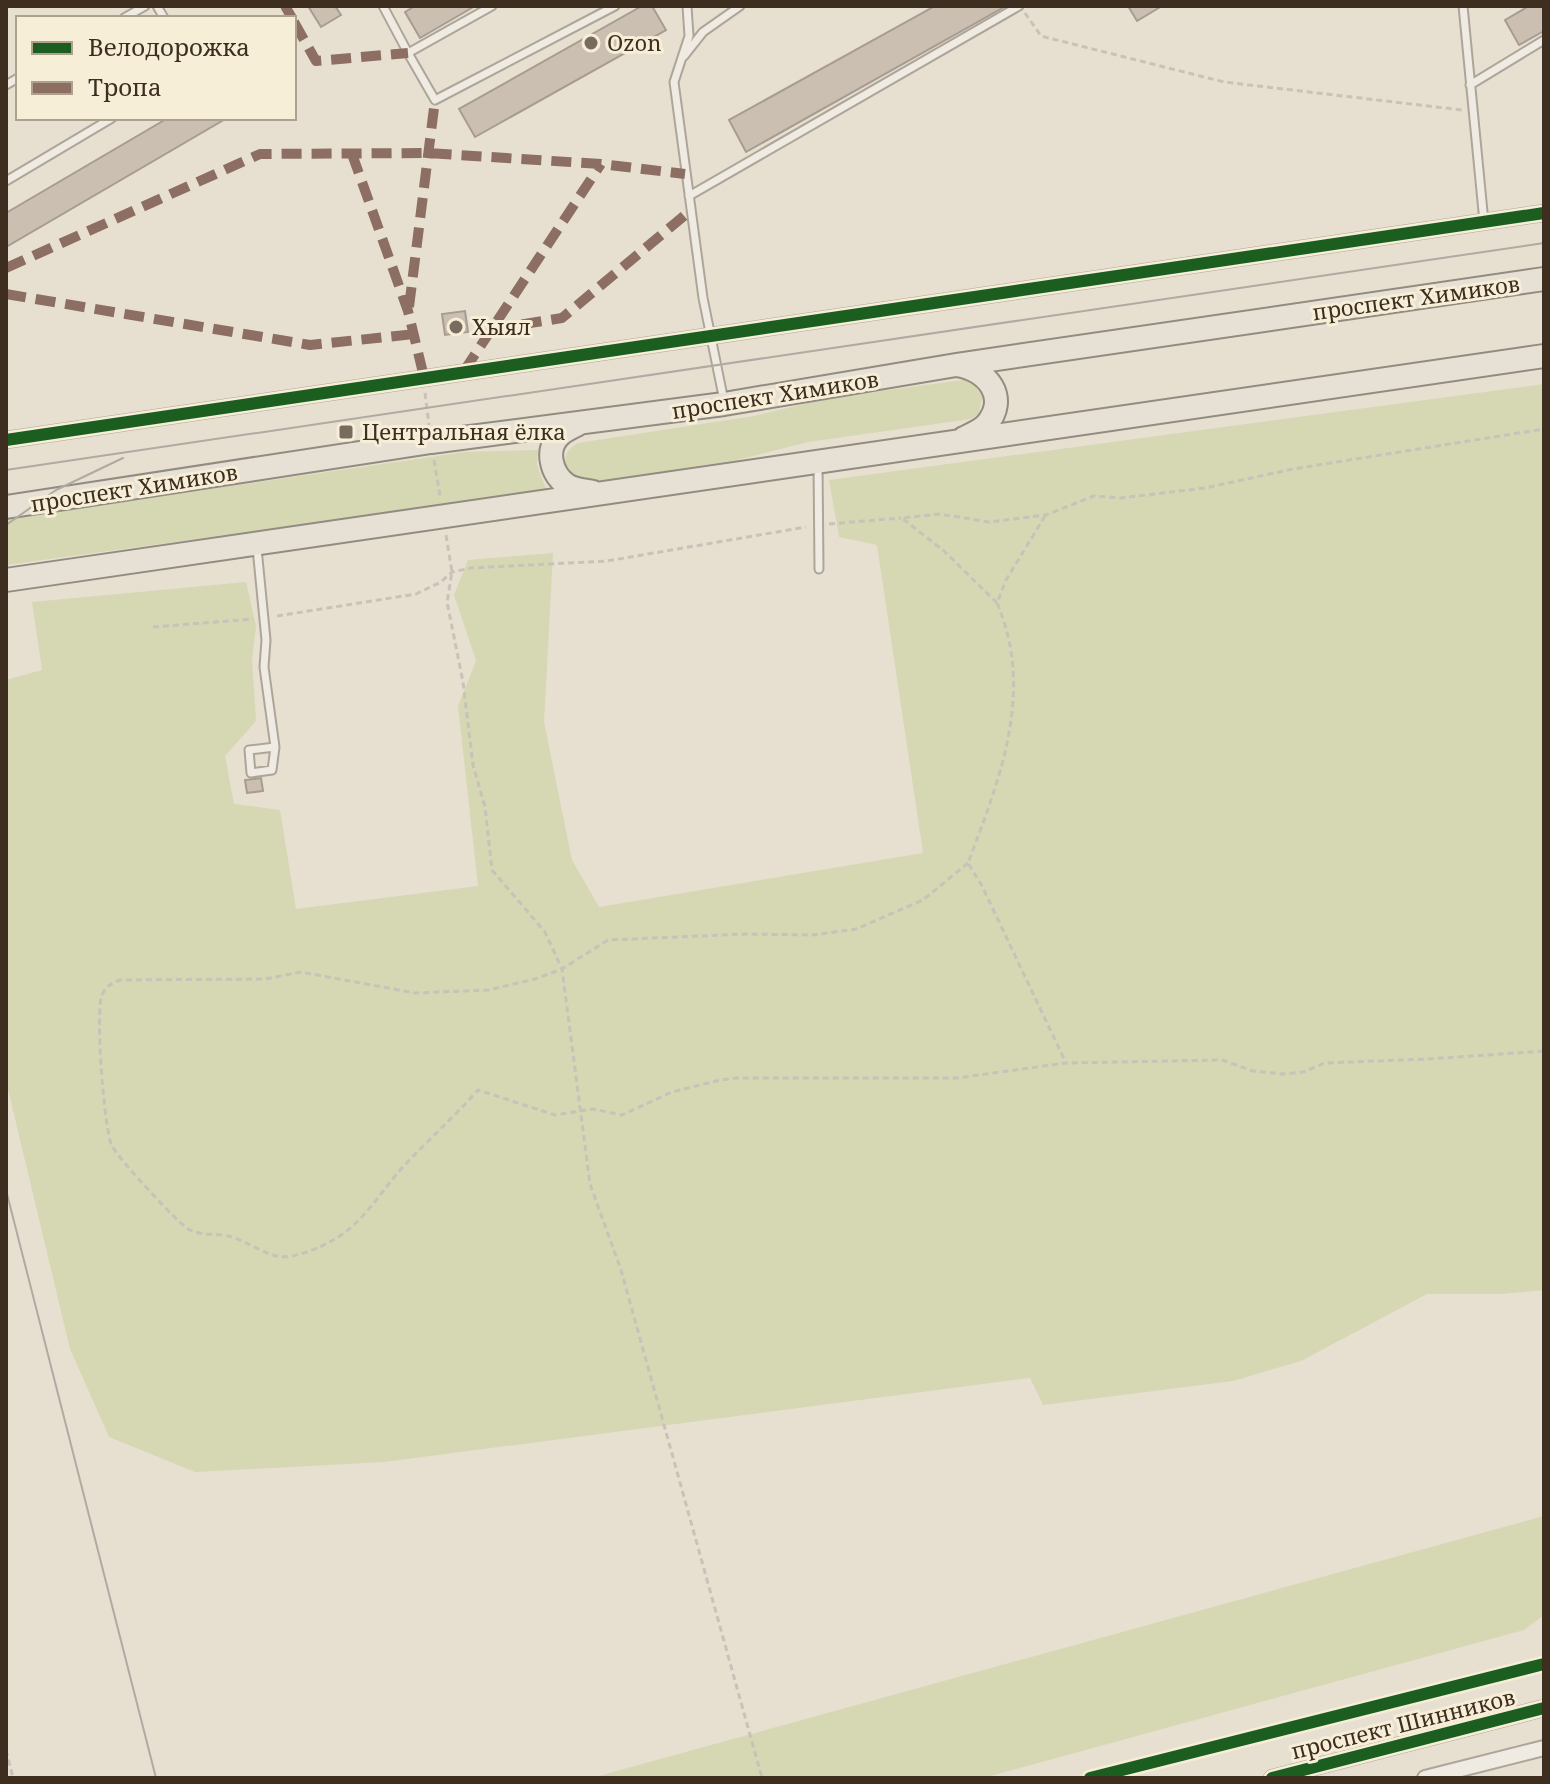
<svg xmlns="http://www.w3.org/2000/svg" width="1550" height="1784" font-family="'Noto Serif',serif">
<rect width="100%" height="100%" fill="#e7e0d1"/>
<path fill="#d6d7b3" d="M963,380L974,384L982,397L979,413L971,419L808,442L737,460L588,483L572,479C563,464 561,453 578,443L754,416L829,398Z
M1544,384V1290L1502,1294H1427L1301,1361L1233,1381L1043,1405L1030,1378L384,1462L195,1472L109,1437L70,1349L6,1081V680L42,670L32,602L246,582L256,626L252,661L256,721L225,756L234,804L280,810L296,909L478,886L458,706L476,661L454,595L468,560L553,553L544,722L572,860L599,907L923,853L877,545L839,537L829,480Z
M538,450L537,465L547,491L6,565V519L465,452Z
M1544,1516V1615L1524,1630L983,1778H591Z"/>
<path fill="#cbbfb2" stroke="#a89c90" stroke-width="2" d="M308,6H335L341,15L321,27Z
M415,6H475L420,38L405,12Z
M642,6H652L666,30L475,137L459,109Z
M935,6H1006L746,152L729,120Z
M1128,6H1162L1137,21Z
M1529,6H1544V31L1519,45L1505,20Z
M168,118H227L6,247V213Z
M465,311L468,332L445,335L442,314Z
M261,778L263,791L247,793L245,780Z"/>
<g fill="none" stroke-linecap="round" stroke-linejoin="round">
<g stroke="#ada599" stroke-width="11">
<path id="service" d="M157,6L164,18
M383,6L408,53
M492,6L408,53L435,100L615,6
M687,6L689,36L674,82L703,298L724,401
M1463,6L1484,222
M124,18L145,6
M684,56L703,32L740,6
M6,85L18,78
M1470,85L1544,40
M6,181L112,118
M689,196L1019,6
M818,464L819,569
M257,548L266,640L264,667L275,747L272,770L251,773L249,750L275,747"/>
</g>
<g stroke="#ada599" stroke-width="18">
<path id="minor" d="M6,440L1544,213
M1272,1778L1544,1708
M1425,1778L1544,1748"/>
</g>
<g stroke="#928b80" stroke-width="26">
<path id="primary" d="M957,365C987,369 1010,398 986,425C980,431 972,434 964,438
M578,424C573,427 566,430 561,434C544,448 551,474 567,485C575,490 584,490 593,492
M6,507L431,442L724,404L956,365L1544,279
M6,580L1544,356"/>
</g>
<path stroke="#c8c2b9" stroke-width="3" stroke-dasharray="6 4" stroke-linecap="butt" d="M1025,13L1041,36L1224,82L1462,110
M425,393L429,425
M434,460L440,496
M1045,516L1006,580L997,603C1035,692 1000,778 968,863L982,886L1066,1063
M829,524L901,518
M446,535L452,572L447,602L463,682L473,765L485,807L492,870L545,932L562,969L590,1184L621,1270L762,1778
M997,603L944,551L902,518L940,514L989,522L1046,515L1094,496L1121,498L1205,488L1293,469L1544,429
M277,616L416,594L441,582L452,572L471,568L607,561L806,527
M153,627L253,619
M968,863L923,900L856,929L813,935L746,934L608,940L562,969L535,979L488,990L415,993L301,972L265,979L120,980C112,983 106,986 102,995C95,1010 104,1131 112,1146C118,1158 180,1226 190,1230C202,1236 219,1233 232,1237C248,1242 262,1253 277,1256C292,1260 322,1247 335,1239C364,1222 379,1194 401,1169C426,1142 453,1118 478,1090L555,1115L593,1109L622,1115L672,1092L720,1080L737,1078H957L1066,1063L1222,1060L1253,1071L1282,1074L1303,1072L1325,1063L1428,1059L1544,1051
M6,1750L13,1778"/>
<use href="#service" stroke="#efebe3" stroke-width="7"/>
<use href="#minor" stroke="#efebe3" stroke-width="14"/>
<use href="#primary" stroke="#e6e1d4" stroke-width="22"/>
<path stroke="#afaaa2" stroke-width="2" d="M6,470L1544,243
M6,525L56,490L123,458
M6,1190L156,1778"/>
<path stroke="#8d6e63" stroke-width="10" stroke-dasharray="20 10" stroke-linecap="butt" d="M285,6L292,18
M294,22L316,61L408,53
M352,154L408,311L424,377
M6,268L260,154L426,153L601,164L685,174
M6,294L310,345L415,334
M409,307L435,100
M492,329L562,318L691,210
M464,371L601,164"/>
<g stroke="#f7eed8" stroke-width="17">
<path id="cycleway" d="M6,440L1544,213
M1090,1778L1544,1664
M1272,1778L1544,1708"/>
</g>
<use href="#cycleway" stroke="#1b5e20" stroke-width="12"/>
</g>
<g fill="#786c5e" stroke="#f7eed8" stroke-width="3">
<circle cx="591" cy="43" r="8"/>
<circle cx="456" cy="327" r="8"/>
<rect x="338" y="424" width="16" height="16" rx="4"/>
</g>
<g text-anchor="middle" stroke-width="6" stroke-linejoin="round" paint-order="stroke">
<g font-size="22" fill="#3d2e20" stroke="#f7eed8" text-anchor="start">
<text x="607" y="51">Ozon</text>
<text x="472" y="335">Хыял</text>
<text x="362" y="440">Центральная ёлка</text>
</g>
<g font-size="22" fill="#3d2e20" stroke="#f7eed8">
<text transform="translate(1416 298) rotate(-8)" y="8">проспект Химиков</text>
<text transform="translate(775 395) rotate(-9)" y="8">проспект Химиков</text>
<text transform="translate(134 488) rotate(-9)" y="8">проспект Химиков</text>
<text transform="translate(1403 1724) rotate(-14)" y="8">проспект Шинников</text>
</g>
</g>
<rect width="1550" height="1784" fill="none" stroke="#3d2e20" stroke-width="16"/>
<rect x="16" y="16" width="280" height="104" fill="#f7eed8" stroke="#ada18e" stroke-width="2"/>
<rect x="32" y="42" width="40" height="12" fill="#1b5e20" stroke="#ada18e" stroke-width="2"/>
<text x="88" y="56" font-size="24" fill="#3d2e20">Велодорожка</text>
<rect x="32" y="82" width="40" height="12" fill="#8d6e63" stroke="#ada18e" stroke-width="2"/>
<text x="88" y="96" font-size="24" fill="#3d2e20">Тропа</text>
</svg>
